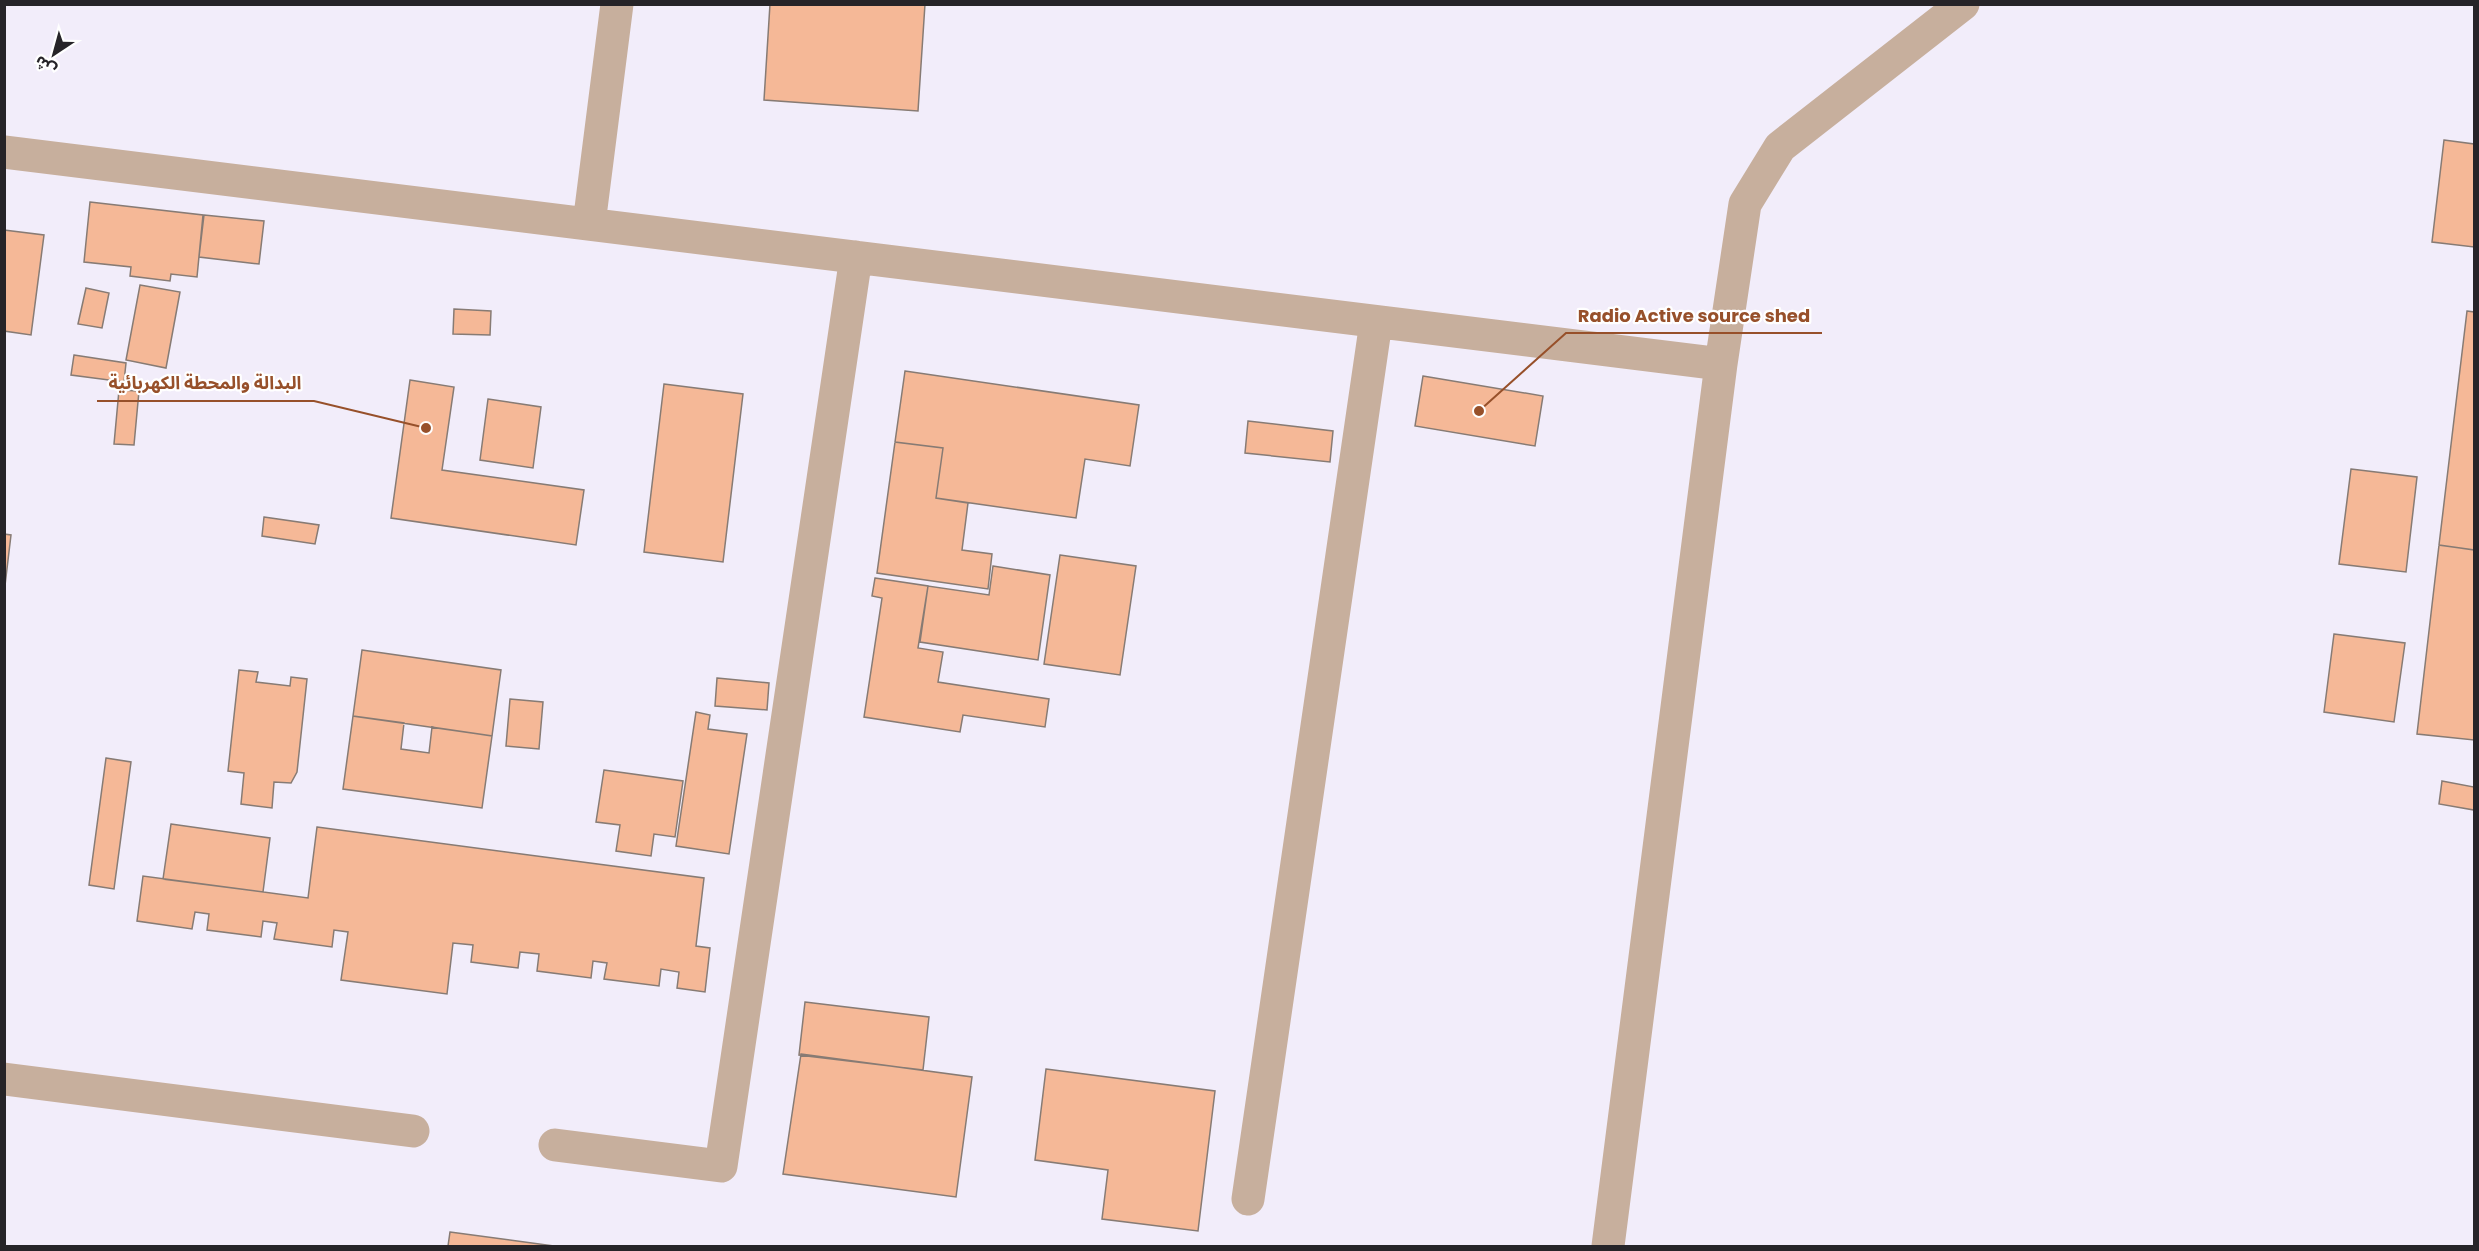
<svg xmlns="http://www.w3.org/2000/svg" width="2479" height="1251" font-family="Poppins,'Noto Sans Arabic',sans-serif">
<rect width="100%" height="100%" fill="#f2edfa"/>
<path fill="#f5b897" stroke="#877b74" stroke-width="1.5" d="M770,4H925L918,111L764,100Z
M2444,140L2474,144V247L2432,242Z
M90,202L203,215L197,277L171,274L170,281L130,276L131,267L84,262Z
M204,215L264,221L259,264L199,257Z
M4,230L44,235L31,335L4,331Z
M140,285L180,292L166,368L126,360Z
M86,288L109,293L102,328L78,324Z
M454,309L491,311L490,335L453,334Z
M2467,311L2474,312V550L2439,545Z
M74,355L126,363L124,382L71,375Z
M905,371L1139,405L1130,466L1085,459L1076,518L936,498L943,448L895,442Z
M1423,376L1543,396L1535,446L1415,426Z
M410,380L454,387L442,470L584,490L576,545L391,518Z
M664,384L743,394L723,562L644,552Z
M119,390L139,391L134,445L114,444Z
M488,399L541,407L533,468L480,460Z
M1248,421L1333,431L1330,462L1245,453Z
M895,442L943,448L936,498L968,503L962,550L992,554L988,589L877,573Z
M2351,469L2417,477L2406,572L2339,564Z
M264,517L319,525L315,544L262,536Z
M4,534L11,535L4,594Z
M2439,545L2474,550V740L2417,734Z
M1060,555L1136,566L1120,675L1044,664Z
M993,566L1050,575L1038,660L920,642L928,586L989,595Z
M875,578L928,586L918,648L943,652L938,682L1049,699L1045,727L963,715L960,732L864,717L882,598L872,596Z
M2334,634L2405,643L2394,722L2324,712Z
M362,650L501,670L492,736L353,716Z
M239,670L258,672L256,682L290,686L291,677L307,679L297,772L291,783L274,782L272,808L241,804L244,773L228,771Z
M717,678L769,683L767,710L715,706Z
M510,699L543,702L539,749L506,746Z
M696,712L710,715L708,729L747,734L729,854L676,846Z
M353,716L404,723L401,749L429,753L432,727L492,736L482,808L343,789Z
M106,758L131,762L114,889L89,885Z
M604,770L683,781L675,837L654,834L651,856L616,851L620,825L596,822Z
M2442,781L2474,787V810L2439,804Z
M171,824L270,838L263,892L163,879Z
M317,827L704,878L696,946L710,948L705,992L677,988L679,972L661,969L659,986L604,979L607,963L593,961L591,978L537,971L539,954L520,952L518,968L471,962L473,945L453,943L447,994L341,980L348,932L334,930L332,947L274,939L277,923L263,921L261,937L207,930L209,914L195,912L192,929L137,921L143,876L308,898Z
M805,1002L929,1017L923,1070L799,1055Z
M801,1054L972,1077L956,1197L783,1174Z
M1046,1069L1215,1091L1198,1231L1102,1219L1108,1170L1035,1160Z
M450,1232L554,1246H448Z"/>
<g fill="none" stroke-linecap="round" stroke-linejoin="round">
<path stroke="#c7af9d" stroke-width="33" d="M4,152L1721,364L1608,1246
M589,224L617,4
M1721,364L1745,204L1780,147L1963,4
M4,1079L413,1131
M555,1145L721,1166L856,257
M1248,1199L1376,322"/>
</g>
<path fill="none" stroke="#97502a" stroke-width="2" d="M1479 411L1566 333H1822M426 428L314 401H97"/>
<g fill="#97502a" stroke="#fff" stroke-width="2">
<circle cx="1479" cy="411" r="6"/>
<circle cx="426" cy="428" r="6"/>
</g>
<g font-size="18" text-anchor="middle" font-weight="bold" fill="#97502a" stroke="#fff" stroke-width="4.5" stroke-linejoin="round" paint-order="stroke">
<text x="1694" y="322">Radio Active source shed</text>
<text x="205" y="389">البدالة والمحطة الكهربائية</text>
</g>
<rect width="2479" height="1251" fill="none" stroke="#262428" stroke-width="12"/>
<g transform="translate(54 54) rotate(216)" stroke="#ffffff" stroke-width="4.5" paint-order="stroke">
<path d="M0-4.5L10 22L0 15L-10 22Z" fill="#262428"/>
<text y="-9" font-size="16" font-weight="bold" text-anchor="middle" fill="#262428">ش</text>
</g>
</svg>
